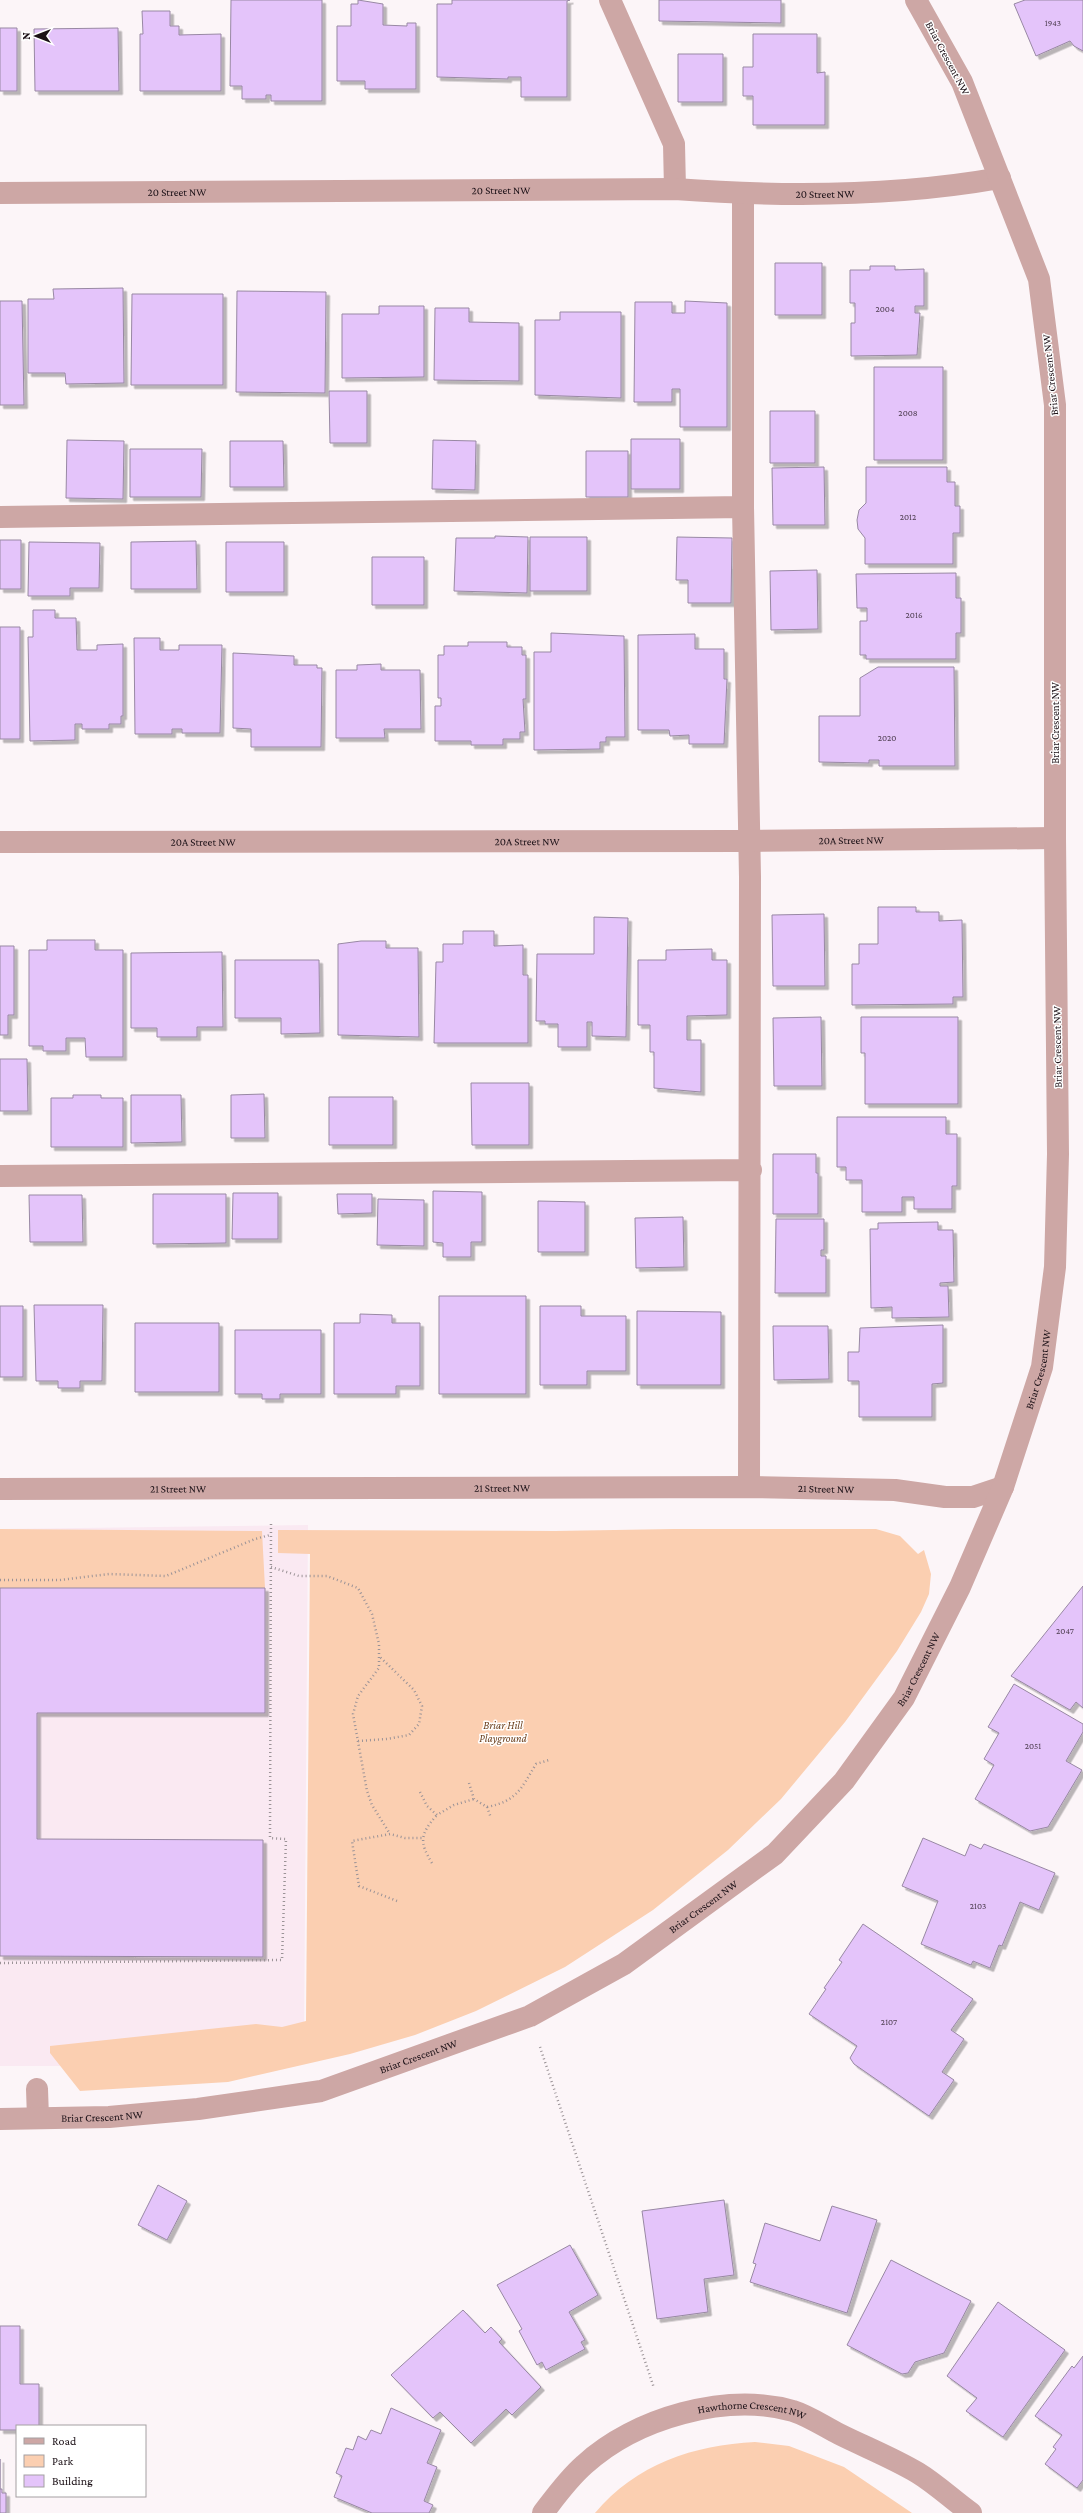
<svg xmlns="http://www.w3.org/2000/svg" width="1083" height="2513" font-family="'Crimson Pro',serif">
<defs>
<filter id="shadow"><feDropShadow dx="3.5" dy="3.5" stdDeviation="0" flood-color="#0004"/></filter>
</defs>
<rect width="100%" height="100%" fill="#fcf5f8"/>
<path fill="#fae9f2" d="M308,1525L304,2041L244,2066H0V1529Z"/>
<path fill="#fbcfb1" d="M0,1529L262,1531L265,1588H0Z
M674,1529H876L900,1536L918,1554L924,1550L931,1574L929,1594L921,1612L897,1651L845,1722L781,1799L728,1850L653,1910L565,1967L476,2011L415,2035L350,2054L228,2082L80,2091L50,2053V2046L256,2024L282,2027L306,2021L310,1554L278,1553V1530L555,1531Z
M755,2442L789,2446L844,2467L912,2513H595C636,2464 694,2445 755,2442Z"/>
<path fill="#e4c4fa" stroke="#9888a3" filter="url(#shadow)" d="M231,0H322V101H271V95H266V99H242V86H230Z
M358,0L383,4V25L407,26V23H416V89H365V81H337V26H351V4H358Z
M452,0H570L567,1V97H521V77H508V79L437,77V4H452Z
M659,0H781V23L659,21Z
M1083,0V51L1074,46L1070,41L1036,56L1014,4L1025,0Z
M142,11H170V26H179V35L221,34V91H140V34H143Z
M0,28H17V91H0Z
M118,28L119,91H35L34,29Z
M753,34H817V73L825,72V125H753V96H743V67H753Z
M678,54H723V102H678Z
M775,263H822V315H775Z
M870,266H895V270L924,269V306H915V313H920L917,355L851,356V323H855V303H850V270H870Z
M123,288L124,383L66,384L65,373H28V299H54L53,289Z
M237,291L326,292L325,393L236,392Z
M132,294H223V385H131Z
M0,301H22L24,405H0Z
M685,301L727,303V427H680V389H672V402H634L635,302H672V313H685Z
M379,306H424V377L342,378V314H379Z
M435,308H469V322L519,323V381L434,380Z
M560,312H621V398L535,395V320H560Z
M874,367H943V460H874Z
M329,391H367V443H330Z
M770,411H815V463H770Z
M631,439H680V489H631Z
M67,440L124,441L123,499L66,498Z
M433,440L476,441L475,490L432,489Z
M230,441H283L284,487H230Z
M130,449H202L201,497H130Z
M586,451H628V497H586Z
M824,467L825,525H773L772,468Z
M866,467H947V482H955V506H960V533H953V564H865V538L858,529L857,520L859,510L866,503Z
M495,536L528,537L527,593L454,591L456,538H495Z
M530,537H587V591H530Z
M677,537L732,538L731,603H688V580H676Z
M0,540H21V589H0Z
M196,541L197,589H131V542Z
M29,542L100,543L99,588H70V596H28Z
M226,542H284V592H226Z
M372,557H424V605H372Z
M817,570L818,629L771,630L770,571Z
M956,573V598H961V633H956V659H866V655H860V621H867V608H857L856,574Z
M33,610H55V618H76L77,650H97V645L123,644V716H121V724H109V729H82V724H75V740L30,741L28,637H33Z
M0,627H20V739H0Z
M551,633L624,636L625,737H606V742H600V749L534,750V652H551Z
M695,634V649H724V679H727L724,744H689V735L670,736L669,730H638V635Z
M134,638H160V650H179V645H222L220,733H182V729H172V734H135Z
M468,642H507V647H522V655H526V699H523L525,732H520V739H503V745H471V741H435V706H441V698H438V655H444V646H468Z
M233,653L294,656V665H317V668H322L321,747H251V729L233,728Z
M381,664V670H420L421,729H384L385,738H336V670H357V665Z
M878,667H954L955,766H879V760H869V763L819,762V716H860V678Z
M878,907H916V912H939V921L962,920L963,997H953V1004L852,1005V964H859V944H878Z
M824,914L825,986H773L772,915Z
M594,917L628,918L626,1037L592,1036V1022H587V1047H558V1024H545V1021H536L537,954H594Z
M463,931H494V946L523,945V975H528V1043H434L436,962H443V944H463Z
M47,940H95V950H123V1057H86L85,1038H66V1051H43V1046H29V950H47Z
M361,941H386V948H418L419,1037L338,1035V944Z
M0,946H14V1015H8V1035H0Z
M712,949V960H727V1015L687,1016V1040H701V1092L654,1088V1052H650V1025H638V960H666V950Z
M222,952L223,1027H197V1037H157V1028H131V953Z
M235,960H319L320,1033L281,1034V1018H235Z
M821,1017L822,1086H774L773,1018Z
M861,1017H958V1104H865V1053H861Z
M0,1059H27L28,1111H0Z
M471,1083H529V1145H472Z
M264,1094L265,1138H231V1095Z
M73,1095H101V1098H123V1147H51V1098H73Z
M131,1095H181L182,1142L131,1143Z
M329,1097H393V1145H329Z
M837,1117H946V1134H957V1186H952V1209H914V1197H902V1212H862V1180H846V1167H837Z
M773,1154H816V1173H818V1214H773Z
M433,1191L482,1192V1242H471V1257H443V1243L433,1242Z
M233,1193H278V1239H232Z
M153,1194H226V1243L153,1244Z
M337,1194H372V1213L338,1214Z
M29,1195H82L83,1242H30Z
M378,1199L424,1200V1246L377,1245Z
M538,1201L585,1202V1252H538Z
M683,1217L684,1267L636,1268L635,1218Z
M776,1219H824V1250H821V1256H826V1293H775Z
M938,1222V1230H953L954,1282L940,1283V1286H948L949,1317L892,1318V1307L871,1308L870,1229H878V1223Z
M439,1296H526V1394H439Z
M34,1305H103L102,1381H80V1388H58V1381H36Z
M0,1306H23V1377H0Z
M540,1306H581V1316H626V1371H587V1385H540Z
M637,1311L721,1312V1385H637Z
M360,1314L392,1315V1323H420V1386H396V1394H334V1323H360Z
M135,1323H219V1392H135Z
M943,1325V1383L932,1384V1417H859V1381H848V1352H859L860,1328Z
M773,1326H828L829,1379L774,1380Z
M235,1330H321V1394H280V1399H262V1394H235Z
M1083,1586V1708L1076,1702L1070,1710L1011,1676Z
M0,1588H265V1713H37V1839L263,1840V1957L0,1956Z
M1014,1684L1083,1724V1732L1066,1761L1082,1770L1048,1827L1030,1831L975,1799L994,1765L984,1759L999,1733L988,1727Z
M923,1838L965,1856L970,1844L981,1849L984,1844L1055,1873L1039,1910L1020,1902L1002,1946L999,1945L990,1968L973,1961L971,1965L921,1944L938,1901L902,1886Z
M863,1924L973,1999L951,2030L964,2039L942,2072L954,2080L929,2116L854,2064L850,2058L857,2046L809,2014L826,1989L824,1988L842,1962L839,1960Z
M158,2185L187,2201L167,2240L138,2225Z
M724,2200L734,2275L704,2279L708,2312L657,2319L642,2211Z
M832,2206L877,2220L847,2313L750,2282L756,2264L753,2263L765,2223L820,2241Z
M570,2245L598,2295L569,2312L585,2340L581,2342L585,2349L546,2370L542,2362L537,2365L519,2331L522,2329L497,2285Z
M891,2260L971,2301L944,2353L915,2362L908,2373L902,2374L847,2345Z
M998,2302L1065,2350L1003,2437L966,2411L977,2398L947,2376Z
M463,2310L485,2333L491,2327L502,2339L499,2342L541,2387L512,2415L506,2409L471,2443L440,2412L433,2418L391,2375Z
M0,2326H20V2384H39V2426H17V2430H0Z
M1083,2356V2480L1077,2488L1045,2464L1056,2449L1053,2447L1062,2435L1035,2416L1072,2366L1074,2368Z
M391,2408L441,2430L427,2463L437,2467L424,2501L433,2505L429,2513H372L334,2497L342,2476L336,2473L346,2448L353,2450L358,2436L366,2440L371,2430L381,2434Z
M0,2459V2489H2V2493H6V2513H0Z"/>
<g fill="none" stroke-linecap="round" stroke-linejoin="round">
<path stroke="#9b9397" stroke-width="2.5" stroke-dasharray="1 3" stroke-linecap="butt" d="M271,1567L299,1576H327L358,1588L372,1614L379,1644V1668L358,1696L353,1714L367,1791L372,1805L390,1834
M0,1580H60L109,1574L166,1576L255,1539L270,1535
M358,1741L387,1739L409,1735L419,1724L422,1706L414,1690L379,1656
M469,1783L474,1799L487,1807L491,1818
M420,1792L427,1806L437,1815L454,1805L474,1799
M487,1807C517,1801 521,1789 536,1764L549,1760
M432,1863C419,1842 420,1834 437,1815
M397,1901L359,1886L352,1841L390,1834L405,1838H422
M0,1963L282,1960L286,1839L270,1838L271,1523
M540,2047L654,2388"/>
<path stroke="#cda7a5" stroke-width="22" d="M610,0L674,144L675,189
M743,194V507L750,877L749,1487
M0,517L743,507
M0,1176L751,1170
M37,2089L38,2118"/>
<g stroke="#cda7a5" stroke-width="22">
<path id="s1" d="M0,193L675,189C783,197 893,197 1000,178"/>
<path id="s2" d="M0,842L748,841L1055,838"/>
<path id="s3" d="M0,1489L749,1487L895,1490L945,1497H973L1003,1487"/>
<path id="s4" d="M0,2119L109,2117L198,2109L321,2091L530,2016L624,1964L775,1854L844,1781L904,1698L960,1587L1003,1487L1042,1367L1055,1267L1058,1154L1055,838V405L1039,279L962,82L916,0"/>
<path id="s5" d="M543,2513C556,2496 568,2479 584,2465C635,2418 726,2392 793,2411C809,2416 825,2427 839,2434C865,2447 893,2458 918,2473C936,2484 953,2500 971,2513"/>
</g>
</g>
<g text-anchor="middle" stroke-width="3" stroke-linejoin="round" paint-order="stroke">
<g font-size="9" fill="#4e3e50">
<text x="1053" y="26">1943</text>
<text x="885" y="312">2004</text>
<text x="908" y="416">2008</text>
<text x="908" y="520">2012</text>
<text x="914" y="618">2016</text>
<text x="887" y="741">2020</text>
<text x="1065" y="1634">2047</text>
<text x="1033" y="1749">2051</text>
<text x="978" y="1909">2103</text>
<text x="889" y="2025">2107</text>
</g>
<g font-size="11" fill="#1c1117" stroke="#fff">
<text transform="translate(948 58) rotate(62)" y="4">Briar Crescent NW</text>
<text dy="4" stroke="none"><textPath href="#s1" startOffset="501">20 Street NW</textPath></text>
<text dy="4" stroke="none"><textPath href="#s1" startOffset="177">20 Street NW</textPath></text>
<text dy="4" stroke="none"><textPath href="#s1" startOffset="825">20 Street NW</textPath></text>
<text transform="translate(1050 375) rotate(-96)" y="4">Briar Crescent NW</text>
<text transform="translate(1055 723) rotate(-90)" y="4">Briar Crescent NW</text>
<text dy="4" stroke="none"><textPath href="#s2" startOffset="851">20A Street NW</textPath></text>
<text dy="4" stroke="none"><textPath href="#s2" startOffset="203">20A Street NW</textPath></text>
<text dy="4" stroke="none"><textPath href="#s2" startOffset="527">20A Street NW</textPath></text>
<text transform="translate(1057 1047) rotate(-91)" y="4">Briar Crescent NW</text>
<text dy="4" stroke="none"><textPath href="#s4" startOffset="1398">Briar Crescent NW</textPath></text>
<text dy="4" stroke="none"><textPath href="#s3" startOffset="502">21 Street NW</textPath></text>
<text dy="4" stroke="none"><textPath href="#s3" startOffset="178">21 Street NW</textPath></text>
<text dy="4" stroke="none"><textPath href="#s3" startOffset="826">21 Street NW</textPath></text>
<text dy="4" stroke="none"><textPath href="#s4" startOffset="1074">Briar Crescent NW</textPath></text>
<text dy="4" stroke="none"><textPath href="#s4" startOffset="750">Briar Crescent NW</textPath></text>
<text dy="4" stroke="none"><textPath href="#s4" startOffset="426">Briar Crescent NW</textPath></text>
<text dy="4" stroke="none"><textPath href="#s4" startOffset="102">Briar Crescent NW</textPath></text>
<text dy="4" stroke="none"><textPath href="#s5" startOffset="246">Hawthorne Crescent NW</textPath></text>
</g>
<g font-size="11" font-style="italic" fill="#693d1a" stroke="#fff">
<text x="503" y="1729">Briar Hill<tspan x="503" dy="13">Playground</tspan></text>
</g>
</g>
<rect x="16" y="2425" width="130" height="72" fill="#ffffff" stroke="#a4a0a2"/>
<rect x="24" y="2438" width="20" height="6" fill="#cda7a5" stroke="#a4a0a2"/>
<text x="52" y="2445" font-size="12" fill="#1c1117">Road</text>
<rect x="24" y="2455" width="20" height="12" fill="#fbcfb1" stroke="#a4a0a2"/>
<text x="52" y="2465" font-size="12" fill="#1c1117">Park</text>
<rect x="24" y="2475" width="20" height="12" fill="#e4c4fa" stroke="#a4a0a2"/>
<text x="52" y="2485" font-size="12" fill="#1c1117">Building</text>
<g transform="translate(36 36) rotate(270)" stroke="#ffffff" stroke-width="3" paint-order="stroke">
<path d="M0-3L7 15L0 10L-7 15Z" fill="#1c1117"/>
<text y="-6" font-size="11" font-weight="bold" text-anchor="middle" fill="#1c1117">N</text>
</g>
</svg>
